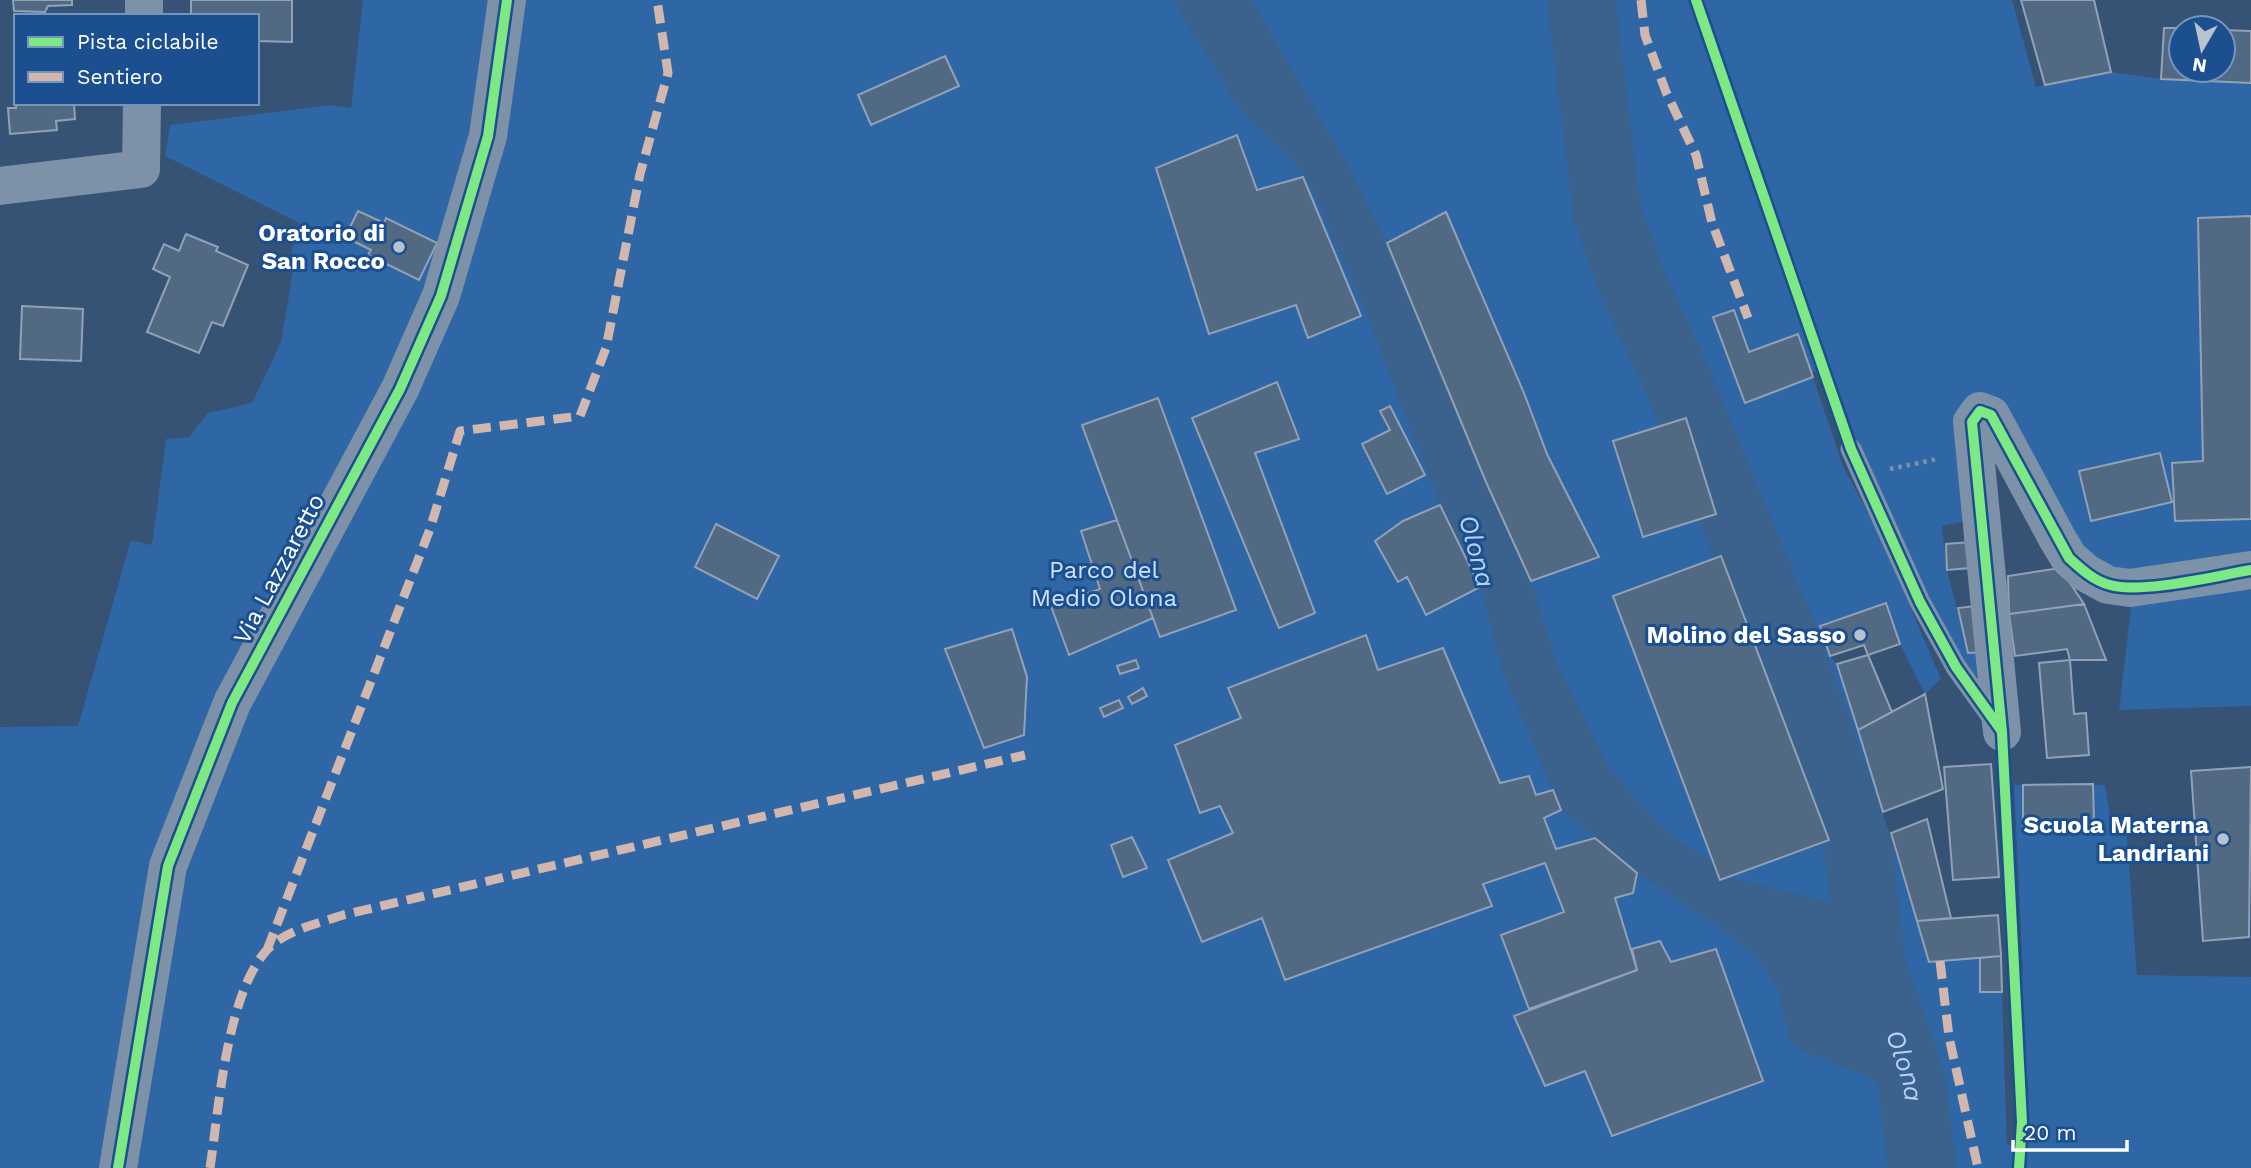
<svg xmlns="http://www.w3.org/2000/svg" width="2251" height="1168" font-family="'Work Sans',sans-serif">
<rect width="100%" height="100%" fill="#365274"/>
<path fill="#2f66a5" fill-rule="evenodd" d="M363,0H2012L2036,87L2111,72L2161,79L2251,83V216L2198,218L2203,461L2172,464V502L2175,521L2251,519V552L2120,571L2085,552L1975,438V519L1942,526L1947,570L1968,652H1986L1983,670L1976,676L1967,672L1891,535L1829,365L1745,402L1813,377L1843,466L1878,532L1941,679L1925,694L1900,644L1886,604L1820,626L1830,656L1837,664L1929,962L1980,958V992H2002L2007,1145H2020L2021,1097L2029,1093L2015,990L2023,975L2014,785H2105L2111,823H2126L2137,975L2251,977V1168H0V727L78,726L131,540L151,545L153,538L166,439L189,437L208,413L252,403L281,342L293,271L291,254L299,223L165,156L170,125L331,105L351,108ZM2160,453L2171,502L2091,521L2080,471Z
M2251,578V706L2119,710L2132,599Z"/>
<path fill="#3b618d" d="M1173,0H1251L1348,165L1387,243L1486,482L1531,581L1556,662L1608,766L1657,823L1689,848L1713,862L1720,880L1729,877L1828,902L1881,924C1912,1006 1941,1080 1954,1168H1899L1895,1121L1887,1093L1871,1078L1798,1049L1789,1037L1778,987L1755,956L1719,927L1637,873L1561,810L1504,675L1480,587L1440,505L1364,308L1311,185L1294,163L1239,109Z"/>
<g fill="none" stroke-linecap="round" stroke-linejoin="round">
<path stroke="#3b618d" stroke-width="68" id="s1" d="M1581,0L1607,212L1631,280L1678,382L1790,652L1858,846L1872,967L1912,1083L1922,1168"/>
</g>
<path fill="#526984" stroke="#92a2b6" stroke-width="2" d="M13,0H72V5L48,6L45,12L14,11Z
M191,0H292V42L257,41V16H191Z
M2021,0H2094L2111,72L2045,85Z
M2164,28H2181V70H2223V30L2251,31V83L2161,79Z
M945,56L959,86L871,125L858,95Z
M16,103H74L75,119L56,121L57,130L10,134L8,108H16Z
M1237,135L1257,190L1303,177L1361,316L1308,338L1296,305L1209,334L1156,168Z
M358,211L384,223L386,218L437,243L419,280L368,255L371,250L345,237Z
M1446,212L1524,393L1547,454L1599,557L1531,581L1486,482L1387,243Z
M2251,216V519L2175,521L2172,463L2203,461L2198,218Z
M186,234L218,247L216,251L248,265L223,326L212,322L199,353L147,332L170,277L153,269L164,244L179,251Z
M22,306L83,309L81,361L20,359Z
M1734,310L1749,352L1798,334L1813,377L1745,403L1713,317Z
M1277,382L1299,439L1255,453L1315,613L1279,628L1192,418Z
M1158,398L1236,610L1160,637L1082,425Z
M1390,406L1425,475L1387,494L1362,444L1390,430L1380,411Z
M1686,418L1716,514L1643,537L1613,441Z
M2160,453L2172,502L2091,521L2079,471Z
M1440,505L1480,587L1426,615L1407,577L1398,582L1375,541L1403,521Z
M1117,520L1153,618L1069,655L1051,606L1100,589L1081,531Z
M716,524L779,556L757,599L695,567Z
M1970,542L1971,568L1947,570L1946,544Z
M1721,556L1829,840L1720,880L1613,596Z
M2060,568L2084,604L2009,614L2008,576Z
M1886,603L1900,644L1868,655L1864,645L1830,656L1820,626Z
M2084,604L2106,660H2070L2067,649L2015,656L2009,614Z
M1983,605L1986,652L1968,653L1958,608Z
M1012,629L1027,677L1024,735L984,748L945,649Z
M1366,635L1378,670L1443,648L1500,783L1529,776L1536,795L1553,790L1561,810L1544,818L1556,849L1595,838L1637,873L1633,893L1615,898L1637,970L1529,1009L1501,935L1564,912L1545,863L1483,884L1492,906L1285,980L1262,918L1202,942L1168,860L1233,833L1220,806L1200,813L1175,745L1241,718L1228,688Z
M1868,655L1892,712L1858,730L1837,664Z
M1136,660L1139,668L1120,674L1117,666Z
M2070,660L2074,714L2086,713L2089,755L2047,758L2039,663Z
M1143,688L1147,696L1132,704L1128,697Z
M1925,694L1943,789L1883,812L1858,730Z
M1119,700L1123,708L1104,717L1100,708Z
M1991,764L1999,877L1953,880L1944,767Z
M2251,767L2249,937L2203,941L2191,771Z
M2093,784L2094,824L2023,826V785Z
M1927,819L1951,918L1917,921L1891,833Z
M1132,837L1147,868L1123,877L1111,845Z
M1998,915L2001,956L1929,962L1917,921Z
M1660,941L1671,962L1716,949L1763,1081L1612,1136L1585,1071L1545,1086L1514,1016L1637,970L1632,949Z
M2001,956L2002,992H1980V958Z"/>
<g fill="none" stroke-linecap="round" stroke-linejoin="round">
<path stroke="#7d92a8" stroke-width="4.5" stroke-dasharray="3.5 5" stroke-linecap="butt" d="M1890,469L1937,459"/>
<path stroke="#7d92a8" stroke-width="21" d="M1851,449L1920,602L1956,667L1995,721"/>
<path stroke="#7d92a8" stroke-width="38" d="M144,16V0
M0,186L141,169L142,103
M2002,732L1972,422L1980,411L1991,415L2057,538L2069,558L2086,573L2108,585L2130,588L2251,570
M118,1168L168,866L232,703L400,389L441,296L488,136L507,0"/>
<path stroke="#d1b7ad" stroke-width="9" stroke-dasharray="18 9" stroke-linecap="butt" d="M1641,0L1645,35L1666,92L1696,155L1712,223L1748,318
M267,950L430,529L460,431L580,416L606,348L640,174L668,73L657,0
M1940,961L1949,1037L1978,1168
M210,1168C219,1108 226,997 266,951C285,930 317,924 343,915L1025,755"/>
<g stroke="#1b4f8f" stroke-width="15">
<path id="cycleway" d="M1696,0L1851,449L1920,602L1956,667L2001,730
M118,1168L168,866L232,703L400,389L441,296L488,136L507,0
M2019,1168L2022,1122L2002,732L1972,422L1980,411L1991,415L2069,558C2081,569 2094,581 2110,585C2143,594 2215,576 2251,570"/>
</g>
<use href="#cycleway" stroke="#7ce984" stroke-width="10"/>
</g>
<g fill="#b9c2ce" stroke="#1b4f8f" stroke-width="2.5">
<circle cx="399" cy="247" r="7"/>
<circle cx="1860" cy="635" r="7"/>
<circle cx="2223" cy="839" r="7"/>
</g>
<g text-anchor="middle" stroke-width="6" stroke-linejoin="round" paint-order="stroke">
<g font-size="24" font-weight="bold" fill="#fff" stroke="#1b4f8f" text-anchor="end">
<text x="385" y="241">Oratorio di<tspan x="385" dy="28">San Rocco</tspan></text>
<text x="1846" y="643">Molino del Sasso</text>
<text x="2209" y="833">Scuola Materna<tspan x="2209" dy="28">Landriani</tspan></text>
</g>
<g font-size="24" fill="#fff" stroke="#1b4f8f">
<text transform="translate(279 569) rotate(-62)" y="8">Via Lazzaretto</text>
</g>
<g font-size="24" fill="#cfe3fa" stroke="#1b4f8f">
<text x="1104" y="578">Parco del<tspan x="1104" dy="28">Medio Olona</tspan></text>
</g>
<g font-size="26" font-style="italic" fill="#b5d3f5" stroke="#1b4f8f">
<text transform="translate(1477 551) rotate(75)" y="9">Olona</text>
<text dy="9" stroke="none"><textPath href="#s1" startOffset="1122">Olona</textPath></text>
</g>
</g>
<rect x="14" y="14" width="245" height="91" fill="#1b4f8f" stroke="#7695bc" stroke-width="2"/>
<rect x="28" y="37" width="35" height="10" fill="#7ce984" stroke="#7695bc" stroke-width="2"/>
<text x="77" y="49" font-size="21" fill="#ffffff">Pista ciclabile</text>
<rect x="28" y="72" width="35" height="10" fill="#d1b7ad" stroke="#7695bc" stroke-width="2"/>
<text x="77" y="84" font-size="21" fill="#ffffff">Sentiero</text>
<g transform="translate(2202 49) rotate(189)"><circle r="33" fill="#1b4f8f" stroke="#7695bc" stroke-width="2"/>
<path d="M0-5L12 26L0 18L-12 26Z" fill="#b9c2ce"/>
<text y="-10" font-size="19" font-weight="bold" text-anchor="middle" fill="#ffffff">N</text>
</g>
<path d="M2013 1140v10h114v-10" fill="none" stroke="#ffffff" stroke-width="3.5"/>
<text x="2024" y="1140" font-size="21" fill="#ffffff" stroke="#1b4f8f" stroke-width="5" paint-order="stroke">20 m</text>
</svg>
